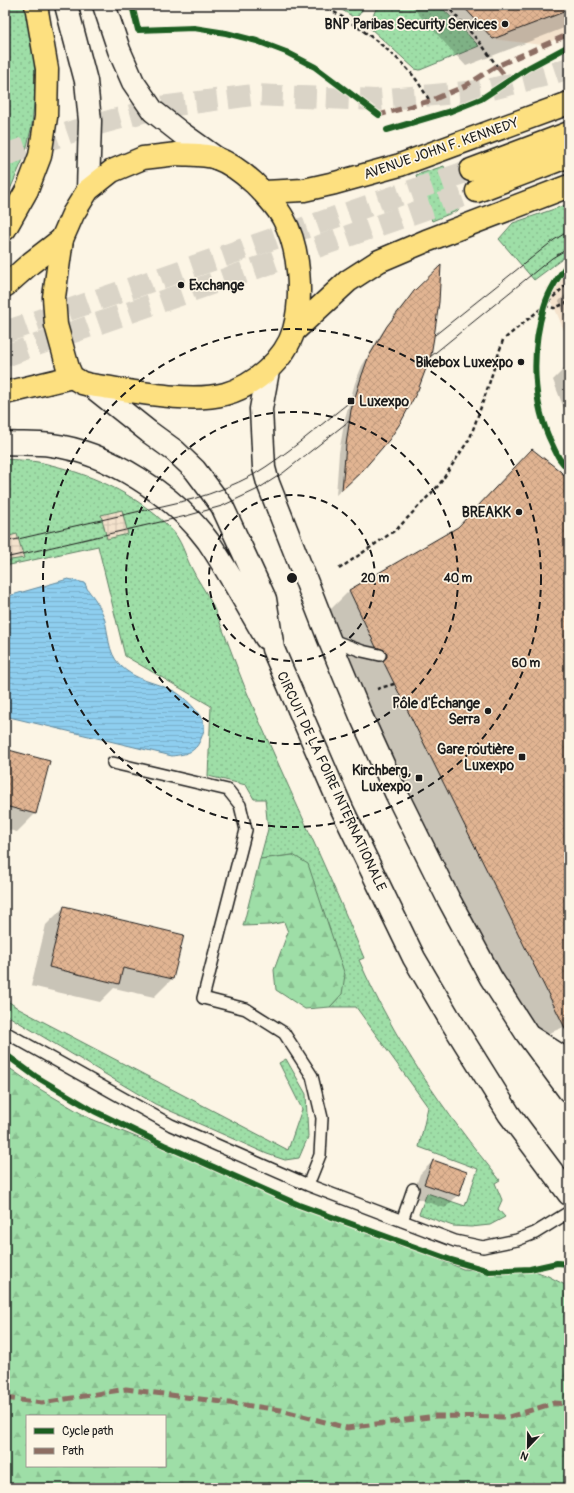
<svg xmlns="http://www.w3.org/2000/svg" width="574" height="1493" font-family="Pangolin,sans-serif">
<defs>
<pattern id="industrial-grid" width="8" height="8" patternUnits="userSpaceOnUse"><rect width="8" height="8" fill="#f4e2cc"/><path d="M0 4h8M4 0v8" fill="none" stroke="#d1c1af"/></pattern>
<pattern id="grass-dots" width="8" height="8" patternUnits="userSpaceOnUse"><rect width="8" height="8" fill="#9edea7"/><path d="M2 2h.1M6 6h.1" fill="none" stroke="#88be8f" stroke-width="1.8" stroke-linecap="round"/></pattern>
<pattern id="forest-firs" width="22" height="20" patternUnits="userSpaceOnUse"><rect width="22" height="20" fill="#9edea7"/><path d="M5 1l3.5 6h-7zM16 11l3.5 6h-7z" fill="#88be8f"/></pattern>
<pattern id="water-rules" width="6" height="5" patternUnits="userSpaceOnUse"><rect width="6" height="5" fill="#8eceef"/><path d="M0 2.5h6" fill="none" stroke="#7ab0cc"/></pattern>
<pattern id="building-cross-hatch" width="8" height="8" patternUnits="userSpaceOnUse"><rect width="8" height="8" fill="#e1b492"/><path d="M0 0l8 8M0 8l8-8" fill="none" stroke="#c09a7d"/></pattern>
</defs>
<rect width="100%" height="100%" fill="#fcf5e5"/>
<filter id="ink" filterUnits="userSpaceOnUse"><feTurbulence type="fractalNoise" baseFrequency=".025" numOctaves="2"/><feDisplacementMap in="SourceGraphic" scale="8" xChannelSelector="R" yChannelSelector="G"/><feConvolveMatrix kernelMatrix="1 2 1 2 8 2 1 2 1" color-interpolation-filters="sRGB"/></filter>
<g filter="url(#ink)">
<path fill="#f4e2cc" d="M462,5H569V34L542,45L493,39Z
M569,273V342L546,288Z"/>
<path fill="url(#industrial-grid)" d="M124,506L170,528L5,566V522Z"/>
<path fill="url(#grass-dots)" stroke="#5d7d62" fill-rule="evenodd" d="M5,5H28L35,52V92L32,125L25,155L5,201Z
M334,5H365L359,15L355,18Z
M378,5H439L479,46L420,70L415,69L370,28L369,24Z
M444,166L459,210L432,221L416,175Z
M569,204V254L534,280L499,239L513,223Z
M5,459C16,460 27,460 38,462C87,472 136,493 171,529C182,541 184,553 191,567C197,580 206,591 212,604C225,632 234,661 246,690C284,780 327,867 364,958L359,960C394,1040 445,1113 500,1180L495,1183L502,1200L498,1209L505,1217L490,1225L471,1227L453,1226L419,1214L427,1193L465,1206L478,1169L419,1147L428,1107L356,1007H330L342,994L293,855L260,859L268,829L265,799H254L246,785L208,776L211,706L125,656L98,546L5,566V561L24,558L17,534L5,537ZM122,510L128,534L107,539L101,515Z
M5,999L19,1009L288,1150L302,1109L279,1063L286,1059L306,1094L308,1137L299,1158L285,1160L267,1154L155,1104L5,1014Z"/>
<path fill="url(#forest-firs)" stroke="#5d7d62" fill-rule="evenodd" d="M293,855L308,864L345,975L342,994L330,1007L305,1009L276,990L274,970L288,932L284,922L269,925L243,926L260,859Z
M5,1065L38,1088L89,1118L463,1269L489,1271L530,1269L548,1276L569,1287V1488H5ZM27,1416H165V1466H27Z"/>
<path fill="url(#water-rules)" stroke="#60879b" d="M68,579L85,583C87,591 92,594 96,601C99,605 102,612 104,617C109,633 107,652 120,665C135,681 156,682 174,691C184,696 202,714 204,725C205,728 203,733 202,736C196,753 187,754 172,756L5,716V597Z"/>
<path fill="#0003" d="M410,5H569V26L466,66Z
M439,267L437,319L430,355L355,477L336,495L339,453L345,418L355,383L362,366L381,334L395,314L408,299Z
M569,291V327L559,301Z
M569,364V421L553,380Z
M532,451L569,481V1025L527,1042L319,621L349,591L455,530Z
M5,750L49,762L35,814L17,832L5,829Z
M64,907L172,979L154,997L114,988L100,1002L31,986L46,925Z
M433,1161L458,1195L445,1208L412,1197L420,1174Z"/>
<path fill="url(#building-cross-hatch)" stroke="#1c1c1c" d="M462,5H569V10L493,39Z
M441,265L439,302L434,337L431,355L418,390L401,422L389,440L363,470L342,490L346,445L351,410L362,375L368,358L387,326L402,307L414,291Z
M532,449L560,471L569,480V1036L383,661L387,657V653L384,650L376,647L349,590L458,527Z
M5,749L50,761L36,814L5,806Z
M64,906L184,935L173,979L123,968L119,984L49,967Z
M433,1160L467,1172L459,1196L424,1184Z"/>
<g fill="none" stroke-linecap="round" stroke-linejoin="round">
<path stroke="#dad4c7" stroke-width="22" stroke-dasharray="22 11" stroke-linecap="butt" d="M5,155L77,130L161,107L253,95L376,100L434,95L488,90L551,74L569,68
M5,332L471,170
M5,356L477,191"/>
<g stroke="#1c1c1c" stroke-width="14">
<path id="lane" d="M329,639L362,651L380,655
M113,763L228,790L240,805L246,830L203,998L246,1009L284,1033L312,1076L322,1118L320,1155L308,1185
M5,1032L171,1125L308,1185L455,1241L483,1247L517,1240L535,1233L569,1212
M402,1221L413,1189"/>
</g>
<g stroke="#1c1c1c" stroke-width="24">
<path id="street" d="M531,1037L569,1061"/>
</g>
<g stroke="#1c1c1c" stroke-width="25">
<path id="secondary" d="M66,5L86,81L90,121L88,190
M104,5L119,50L133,82L153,111L181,133L216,158
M268,371L261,409L264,468L268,483L329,639L361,716L397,795L448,898L491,978L527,1034L569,1091
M90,385L149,432L175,451L195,470L222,506L265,599L273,649L342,809L414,958L448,1016L509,1114L569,1194
M5,443C20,444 36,443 51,445C108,452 174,495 208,541C229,572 247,606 266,638"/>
</g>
<g stroke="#1c1c1c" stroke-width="25">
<path id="primary" d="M177,154C188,155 206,154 216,158C230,163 243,173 254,183C264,193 276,205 283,218C300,248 303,297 294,330C285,360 254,386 225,394C188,404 129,390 90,385L82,383L72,377L68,368L56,325L54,297L62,239L73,214L88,190L112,171L143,158Z
M264,192L304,190L335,183L400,165L569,103
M294,331L348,281L379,261L426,241L569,186"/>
</g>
<g stroke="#1c1c1c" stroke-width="25">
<path id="highway" d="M471,170L569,133
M477,191L569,156
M5,229L27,190L40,156L46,117L47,69L36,5
M5,286L31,263L62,239
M5,393L72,377"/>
</g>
<path stroke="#1c1c1c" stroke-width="2.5" stroke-dasharray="4 3" stroke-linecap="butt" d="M322,5C354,23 386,45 411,73C418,81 424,92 430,101
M446,5L482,45L497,66
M545,306L554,308L569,302
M339,569L397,529L439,485L470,438L487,390L503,340L544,306L569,282
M377,689L394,684"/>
<use href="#lane" stroke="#fcf5e5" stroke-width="11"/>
<use href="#street" stroke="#fcf5e5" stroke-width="21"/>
<use href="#secondary" stroke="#fcf5e5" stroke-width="22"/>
<use href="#primary" stroke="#fde080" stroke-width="22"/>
<use href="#highway" stroke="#fde080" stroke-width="22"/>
<path stroke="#1c1c1c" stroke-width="1" d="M435,335L554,240L569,231
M430,357L552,258L569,248
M5,542L193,499C214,493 234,485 253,475C288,454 319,426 351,401
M5,558L186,516L222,506L256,490L283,473L349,421"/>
<path stroke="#8d6e63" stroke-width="5" stroke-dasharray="10 5" stroke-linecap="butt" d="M497,66L508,80
M377,114L379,115L430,101L465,86L497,66L569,34
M5,1398L42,1403L126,1389L281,1410L347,1428L436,1416L509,1417L554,1403L569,1404"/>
<g stroke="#fcf5e5" stroke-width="8">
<path id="cycleway" d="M132,5L138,30L194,28L226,33L257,41L286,52L315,67L379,115
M387,130L451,111L481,99L528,68L569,46
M569,262C559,276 549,290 544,307C531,350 532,404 552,444C557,455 560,462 569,469
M5,1054L35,1076L94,1111L164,1145L299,1205L451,1260L489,1271L530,1269L557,1263L569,1264"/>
</g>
<use href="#cycleway" stroke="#1b5e20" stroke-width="6"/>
</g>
</g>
<g fill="none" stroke="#1c1c1c" stroke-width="2" stroke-dasharray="7 5">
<circle cx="292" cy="578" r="83"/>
<circle cx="292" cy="578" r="166"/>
<circle cx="292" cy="578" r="249"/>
</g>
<g fill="#1c1c1c" stroke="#fcf5e5" stroke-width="1.5">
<circle cx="505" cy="24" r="4"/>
<circle cx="181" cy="285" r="4"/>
<circle cx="521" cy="362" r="4"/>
<rect x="347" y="397" width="8" height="8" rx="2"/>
<circle cx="519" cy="512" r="4"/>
<circle cx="488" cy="711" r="4"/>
<rect x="518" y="753" width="8" height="8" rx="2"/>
<rect x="415" y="774" width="8" height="8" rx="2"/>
</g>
<g text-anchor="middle" stroke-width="3.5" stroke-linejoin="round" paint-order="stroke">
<g font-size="14" font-weight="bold" fill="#1c1c1c" stroke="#fcf5e5" text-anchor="end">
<text x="497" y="29">BNP Paribas Security Services</text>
<text x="189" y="290" text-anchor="start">Exchange</text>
<text x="513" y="367">Bikebox Luxexpo</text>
<text x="359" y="406" text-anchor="start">Luxexpo</text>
<text x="511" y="517">BREAKK</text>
<text x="480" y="708">Pôle d'Échange<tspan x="480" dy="16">Serra</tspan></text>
<text x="514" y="754">Gare routière<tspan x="514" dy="16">Luxexpo</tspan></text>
<text x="411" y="775">Kirchberg,<tspan x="411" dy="16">Luxexpo</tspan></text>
</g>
<g font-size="14" fill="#1c1c1c" stroke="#fcf5e5">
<text transform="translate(441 148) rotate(-19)" y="5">AVENUE JOHN F. KENNEDY</text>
<text transform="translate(332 781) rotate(65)" y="5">CIRCUIT DE LA FOIRE INTERNATIONALE</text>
</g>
</g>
<circle cx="292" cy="578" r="6" fill="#1c1c1c" stroke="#fcf5e5" stroke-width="2"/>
<g font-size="12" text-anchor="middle" font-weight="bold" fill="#1c1c1c" stroke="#fcf5e5" stroke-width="3.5" stroke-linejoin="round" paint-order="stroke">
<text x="375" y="582">20 m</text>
<text x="458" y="582">40 m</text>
<text x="526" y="667">60 m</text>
</g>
<rect width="574" height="1493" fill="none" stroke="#fcf5e5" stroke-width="20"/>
<rect x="10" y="10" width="554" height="1473" fill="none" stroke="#1c1c1c" stroke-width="1.5" filter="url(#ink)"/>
<rect x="26" y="1415" width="140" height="52" fill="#fcf5e5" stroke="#a29e95"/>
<rect x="34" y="1428" width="20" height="6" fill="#1b5e20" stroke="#a29e95"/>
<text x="62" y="1435" font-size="12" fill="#1c1c1c">Cycle path</text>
<rect x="34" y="1448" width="20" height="6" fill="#8d6e63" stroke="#a29e95"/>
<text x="62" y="1455" font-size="12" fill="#1c1c1c">Path</text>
<g transform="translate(528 1447) rotate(202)" stroke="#fcf5e5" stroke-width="3" paint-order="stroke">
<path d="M0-3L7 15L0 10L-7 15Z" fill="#1c1c1c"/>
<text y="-6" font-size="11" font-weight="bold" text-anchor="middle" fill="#1c1c1c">N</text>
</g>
</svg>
